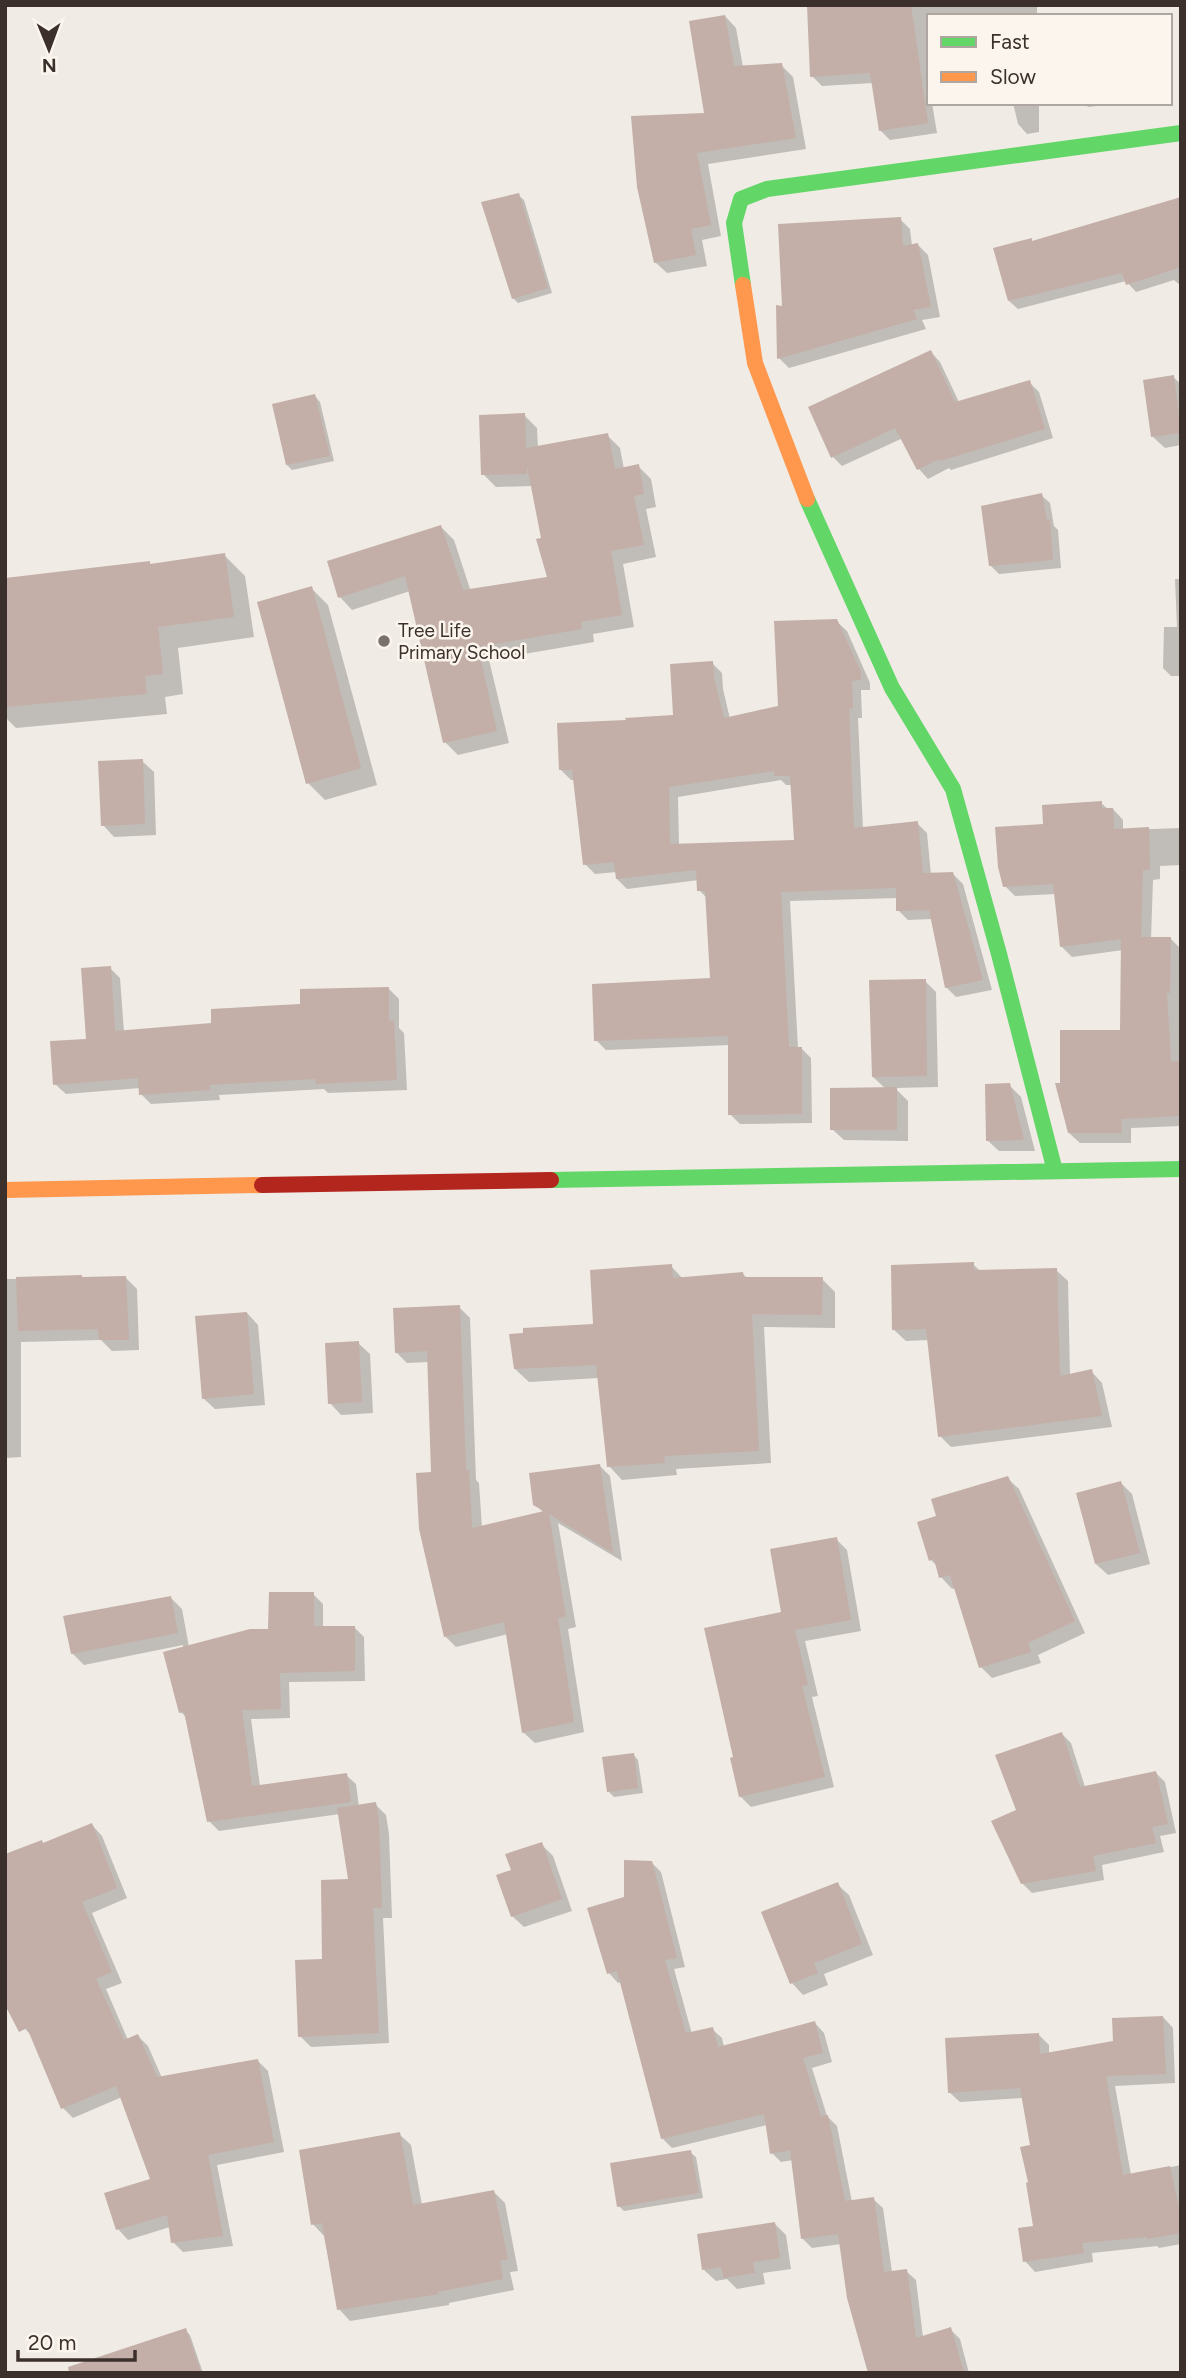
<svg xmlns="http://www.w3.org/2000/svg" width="1186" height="2378" font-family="Figtree,sans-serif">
<rect width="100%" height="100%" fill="#f0ebe5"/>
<path fill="#0003" fill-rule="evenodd" d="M809,5H1037V16H929V103H932L937,133L890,140L880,130L873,83L822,86L812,76Z
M725,16L736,28L743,67L781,65L793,77L806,149L708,164L721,236L702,240L707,266L667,273L655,262L706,114Z
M1013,103H1041L1039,104V132L1027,134L1018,124Z
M1084,103H1124L1088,107Z
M518,195L524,200L552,293L518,303L513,298Z
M1181,201V286L1174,280L1136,292L1126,281L1018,309L1009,301L1033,243Z
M900,219L910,229L912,246L918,245L928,255L940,317L922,320L926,329L789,368L779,358L784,307Z
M931,352L940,362L959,402L1029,382L1039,392L1053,438L951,470L949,468L928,479L919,469L903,438L842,466L833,457Z
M1173,377L1181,384V445L1165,448L1153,437Z
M315,396L320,402L334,461L292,470L287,465Z
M524,415L537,428L538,448L607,435L620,448L624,469L638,466L651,479L656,507L646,509L656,557L623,564L634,627L593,634L594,642L489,660L509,743L458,755L445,742L410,591L352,610L340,597L441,527L454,540L471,592L549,578L533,486L496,487L483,474Z
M1041,495L1050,503L1054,526L1058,530L1061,568L999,574L990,565Z
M224,555L245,576L254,637L178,648L183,694L165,697L167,714L16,728L5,717V580L150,563L152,566Z
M1175,579H1181V676H1171L1163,668L1164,627H1177Z
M311,588L328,605L377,785L325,800L308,783Z
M836,621L847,631L870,683V690H861L862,718H858L863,829L917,823L927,833L931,875L953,874L963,884L992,990L956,997L946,987L933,919L908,920L898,910V898L790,901L798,1048H801L811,1058L812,1123L740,1124L730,1114V1045L606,1050L596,1040L712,980L708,899L699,890V880L627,889L617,879V872L595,874L585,864L575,780H571L561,770L627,722L675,717L712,663L722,673L723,689L730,719L780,707ZM781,780L786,785H793L796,842L679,846L678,797Z
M142,761L154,772L156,835L114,837L103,825Z
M1101,803L1108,809H1113L1123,820V830L1181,828V865L1160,866V879L1153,880L1151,939H1171L1181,949V1126L1131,1128V1143H1080L1069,1133L1062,1084L1121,1031L1123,950L1072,957L1062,947L1056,894L1015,896L1005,886L1045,826Z
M110,968L120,978L124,1032L213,1025L388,988L399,999V1028L404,1033L407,1090L328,1093L324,1089L219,1095L220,1100L151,1104L141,1094L140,1088L66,1094L55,1084L88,1041Z
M925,981L936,992L938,1087L895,1088L908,1101V1141L844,1140L832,1129L886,1089L873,1077Z
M1009,1085L1021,1097L1035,1151H999L987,1140Z
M973,1264L981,1272L1056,1270L1068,1281L1070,1376L1091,1371L1102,1383L1112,1427L951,1447L940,1436L929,1340L906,1341L894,1330Z
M671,1266L683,1279L743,1274L748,1279H822L835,1292V1328L764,1327L771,1463L676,1469L677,1475L622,1480L609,1466L599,1378L529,1382L515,1369L595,1326Z
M126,1278L137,1289L139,1350L112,1351L101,1340L21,1342V1457L5,1458V1279Z
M459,1307L470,1318L476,1480L479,1483L482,1528L544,1513L535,1504L599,1465L610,1476L622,1561L558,1523L576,1627L568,1629L584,1732L535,1743L524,1733L508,1634L456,1647L445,1636L433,1474L429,1362L407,1363L396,1352Z
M247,1313L258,1325L265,1405L215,1409L203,1398Z
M358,1343L370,1354L373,1413L341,1415L330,1403Z
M1007,1478L1019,1489L1085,1633L1038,1655L1041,1663L992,1678L981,1667L956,1588L952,1589L941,1577L938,1567L931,1560L938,1517Z
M1121,1483L1132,1494L1150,1564L1108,1575L1096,1564Z
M836,1539L847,1550L861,1631L805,1641L818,1696L812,1697L834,1787L751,1807L740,1796L735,1758L783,1614Z
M313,1594L323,1604V1628L354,1627L364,1637L365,1681L289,1682L290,1718L251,1719L260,1786L346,1775L356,1784L359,1807L375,1804L386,1815L389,1834L392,1918H383L389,2043L311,2047L300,2036L350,1880L340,1814L219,1831L209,1821L187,1718L181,1712L183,1645L84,1665L72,1653L170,1597L182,1609L189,1647L270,1631Z
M1062,1734L1071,1743L1085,1787L1156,1773L1165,1782L1176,1833L1160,1836L1164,1852L1102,1865L1104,1880L1032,1893L1022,1883L1018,1811Z
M633,1754L638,1760L643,1793L614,1797L608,1791Z
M92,1825L102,1836L127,1898L92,1913L122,1983L106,1989L128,2040L138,2036L148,2046L162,2078L258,2061L268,2071L284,2152L217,2165L233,2246L183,2252L173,2242L170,2227L128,2240L118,2229L153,2180L122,2097L73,2118L63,2108L32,2036L25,2029Z
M541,1844L553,1856L572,1911L524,1927L512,1916L513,1871Z
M651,1862L661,1872L685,1967L674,1969L692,2034L712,2029L722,2038L724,2047L815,2023L824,2033L832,2062L812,2068L827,2116L837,2126L852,2202L873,2199L883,2208L892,2272L906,2271L916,2280L923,2337L950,2329L960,2339L969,2373H869L841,2244L812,2248L803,2239L793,2160L781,2162L772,2153L767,2125L672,2148L662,2138L622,1982L618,1983L609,1973L625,1899Z
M837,1884L849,1895L873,1955L824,1974L828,1985L803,1995L792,1983Z
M1163,2017L1173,2028L1175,2083L1115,2086L1131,2175L1181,2165V2244L1159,2248L1157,2246L1092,2253L1093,2262L1035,2272L1025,2261L1035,2228L1030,2184L1032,2146L1023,2098L960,2102L949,2092L1039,2035L1049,2045V2055L1115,2042Z
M399,2134L411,2145L422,2205L493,2191L505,2203L518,2271L510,2272L514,2290L449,2303V2305L350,2321L339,2309L324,2236L313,2224Z
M690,2152L696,2157L703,2198L624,2211L619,2206Z
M775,2224L786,2235L791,2269L763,2273L765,2284L737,2289L727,2279L716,2281L704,2270Z
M185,2330L190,2335L203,2373H129Z"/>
<path fill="#c3afa7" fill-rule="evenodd" d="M807,5H911L928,123L879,131L870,73L810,77Z
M725,15L734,66L782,63L796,138L697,153L711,225L691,229L696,255L654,263L637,187L631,116L704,113L689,21Z
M519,193L548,288L512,299L481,202Z
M1181,197V267L1126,285L1122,273L1008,301L993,248L1032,238V241Z
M901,217L903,246L918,243L931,307L913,310L917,319L777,359L776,305L782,306L778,224Z
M931,350L955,402L1030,380L1045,429L940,461L939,459L917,470L895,428L831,458L808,407Z
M1174,375L1181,433L1151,437L1143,380Z
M315,394L330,456L286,465L272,404Z
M525,413L526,448L608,433L615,469L639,464L644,494L634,496L644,545L611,551L622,615L581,622L582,629L478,647L497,731L443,743L405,576L338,598L327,561L441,525L463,590L547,577L536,539L541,538L527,466V474L481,475L479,415Z
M1042,493L1047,520L1050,519L1053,560L989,566L981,506Z
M225,553L234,617L158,627L163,674L145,676L147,694L5,707V578L150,561V564Z
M312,586L361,768L306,784L257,602Z
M837,619L861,672V680L852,681L853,708L849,709L854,828L918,821L923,873L953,872L983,980L945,988L929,910L896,911V888L781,892L789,1047H802V1114L728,1115V1036L594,1041L592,984L710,978L705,891H697L696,870L616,879L614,862L583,865L572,770H559L557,723L626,720L625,718L673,715L670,664L713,661L714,677L724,718L778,706L774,621ZM774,771V776H790L794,840L670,844L669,787Z
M143,759L145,824L101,826L98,761Z
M1102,801V808H1113L1114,829L1149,827L1150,870H1143L1141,937H1171L1170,993H1167L1171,1062L1181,1061V1116L1121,1119L1122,1133H1068L1055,1083H1060V1030H1120L1121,939L1060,947L1053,884L1003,887L998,867L995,827L1043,824L1042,805Z
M111,966L115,1031L211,1023V1009L300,1004V989L389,987V1021L394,1020L397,1080L316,1084L315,1079L210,1085V1090L139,1095L138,1078L53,1085L50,1041L86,1039L81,968Z
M926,979L927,1076L872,1077L869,980Z
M1010,1083L1024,1140L986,1141L985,1084Z
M897,1087V1130H830V1088Z
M974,1262V1270L1057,1268L1060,1376L1092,1369L1102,1416L938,1437L926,1329L892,1330L891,1265Z
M672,1264L673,1278L743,1272L744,1277H823L822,1315L752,1314L759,1451L664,1456L665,1463L607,1467L596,1365L514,1369L509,1334L523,1333V1328L593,1324L590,1270Z
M82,1275V1277L126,1276L129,1340H99L98,1329L18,1331L16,1277Z
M460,1305L466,1470H469L472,1528L544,1511L533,1505L529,1473L600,1464L613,1553L549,1514L566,1617L558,1618L574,1722L522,1733L504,1622L444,1637L419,1529L416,1473L431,1472L427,1351L395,1353L393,1308Z
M247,1312L254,1394L202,1399L195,1316Z
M359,1341L362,1402L328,1404L325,1343Z
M1008,1476L1075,1621L1028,1643L1031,1652L979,1668L950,1575L939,1578L934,1559L929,1561L917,1522L936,1516L931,1499Z
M1121,1481L1140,1553L1095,1564L1076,1493Z
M837,1537L851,1620L795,1630L808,1685L802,1686L825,1777L739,1797L730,1758L733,1757L704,1628L781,1612L770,1549Z
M269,1592H314V1626H355V1671L280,1673L281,1709L242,1710L252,1786L347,1773L351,1802L207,1822L184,1712L179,1713L163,1652L250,1629H268Z
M171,1596L178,1633L71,1654L63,1616Z
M1062,1732L1080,1787L1156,1771L1168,1824L1152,1827L1156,1843L1093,1856L1096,1871L1021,1884L991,1821L1016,1810L995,1755Z
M634,1753L638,1788L607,1792L602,1757Z
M376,1802L379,1822L382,1908H373L379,2033L298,2037L295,1960L322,1959L321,1880L348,1879L337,1808Z
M92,1823L117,1888L82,1902L112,1972L96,1979L124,2040L138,2034L157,2077L258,2059L274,2142L208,2155L223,2236L171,2243L167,2215L116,2230L104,2193L150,2179L116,2086L61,2109L27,2028L19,2032L5,2005V1854L42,1840L43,1843Z
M542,1842L562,1899L511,1917L496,1875L511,1870L505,1854Z
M624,1860L652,1861L677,1958L665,1960L686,2033L713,2027L718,2047L815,2021L823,2053L803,2058L821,2116L828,2115L845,2201L874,2197L884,2272L907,2269L916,2338L951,2327L964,2373H868L847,2298L838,2234L801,2239L790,2150L770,2154L764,2114L661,2139L617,1971L607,1974L587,1908L624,1897Z
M838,1882L862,1944L814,1963L818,1973L790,1984L761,1912Z
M1163,2016L1166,2074L1106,2076L1123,2175L1170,2166L1181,2218V2233L1147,2239V2237L1082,2243L1084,2253L1023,2262L1018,2228L1033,2226L1026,2183L1028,2182L1020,2147L1030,2145L1020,2088L948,2093L945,2038L1039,2033L1040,2054L1113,2041L1112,2018Z
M400,2132L413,2205L494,2190L508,2259L500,2261L503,2279L438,2292L439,2294L337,2310L322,2223L311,2225L299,2150Z
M691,2150L699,2193L617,2207L610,2163Z
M775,2222L780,2258L753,2262L755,2273L724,2278L721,2267L702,2270L697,2234Z
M186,2328L201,2373H69L68,2367Z"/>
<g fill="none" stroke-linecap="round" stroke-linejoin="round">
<path stroke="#63d668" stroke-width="16" d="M743,285L734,223L741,199L767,189L1181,133
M807,499L892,688L953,789L999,954L1055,1171
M551,1180L1181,1169"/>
<path stroke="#ff974d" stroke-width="16" d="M743,285L755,363L807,499
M5,1190L262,1185"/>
<path stroke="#b3261e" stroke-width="16" d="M262,1185L551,1180"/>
</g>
<circle fill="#7a716c" stroke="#fbf5ee" stroke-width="2.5" cx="384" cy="641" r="7"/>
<g text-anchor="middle" stroke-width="5" stroke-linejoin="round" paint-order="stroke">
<g font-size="19" fill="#3b302b" stroke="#fbf5ee" text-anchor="start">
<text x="398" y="637">Tree Life<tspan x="398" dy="22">Primary School</tspan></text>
</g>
</g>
<rect width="1186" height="2378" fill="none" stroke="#3b302b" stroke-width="14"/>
<rect x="927" y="14" width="245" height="91" fill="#fbf5ee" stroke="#aea6a0" stroke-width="2"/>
<rect x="941" y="37" width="35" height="10" fill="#63d668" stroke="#aea6a0" stroke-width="2"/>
<text x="990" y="49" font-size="21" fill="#3b302b">Fast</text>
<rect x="941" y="72" width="35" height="10" fill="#ff974d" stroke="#aea6a0" stroke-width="2"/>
<text x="990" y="84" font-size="21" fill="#3b302b">Slow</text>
<g transform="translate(49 49) rotate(179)" stroke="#fbf5ee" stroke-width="5" paint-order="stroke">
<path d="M0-5L12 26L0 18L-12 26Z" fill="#3b302b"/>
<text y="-10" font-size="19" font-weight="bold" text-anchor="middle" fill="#3b302b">N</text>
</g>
<path d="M18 2350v10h117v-10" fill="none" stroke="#3b302b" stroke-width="3.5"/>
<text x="28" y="2350" font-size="21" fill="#3b302b" stroke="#fbf5ee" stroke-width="5" paint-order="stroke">20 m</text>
</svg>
